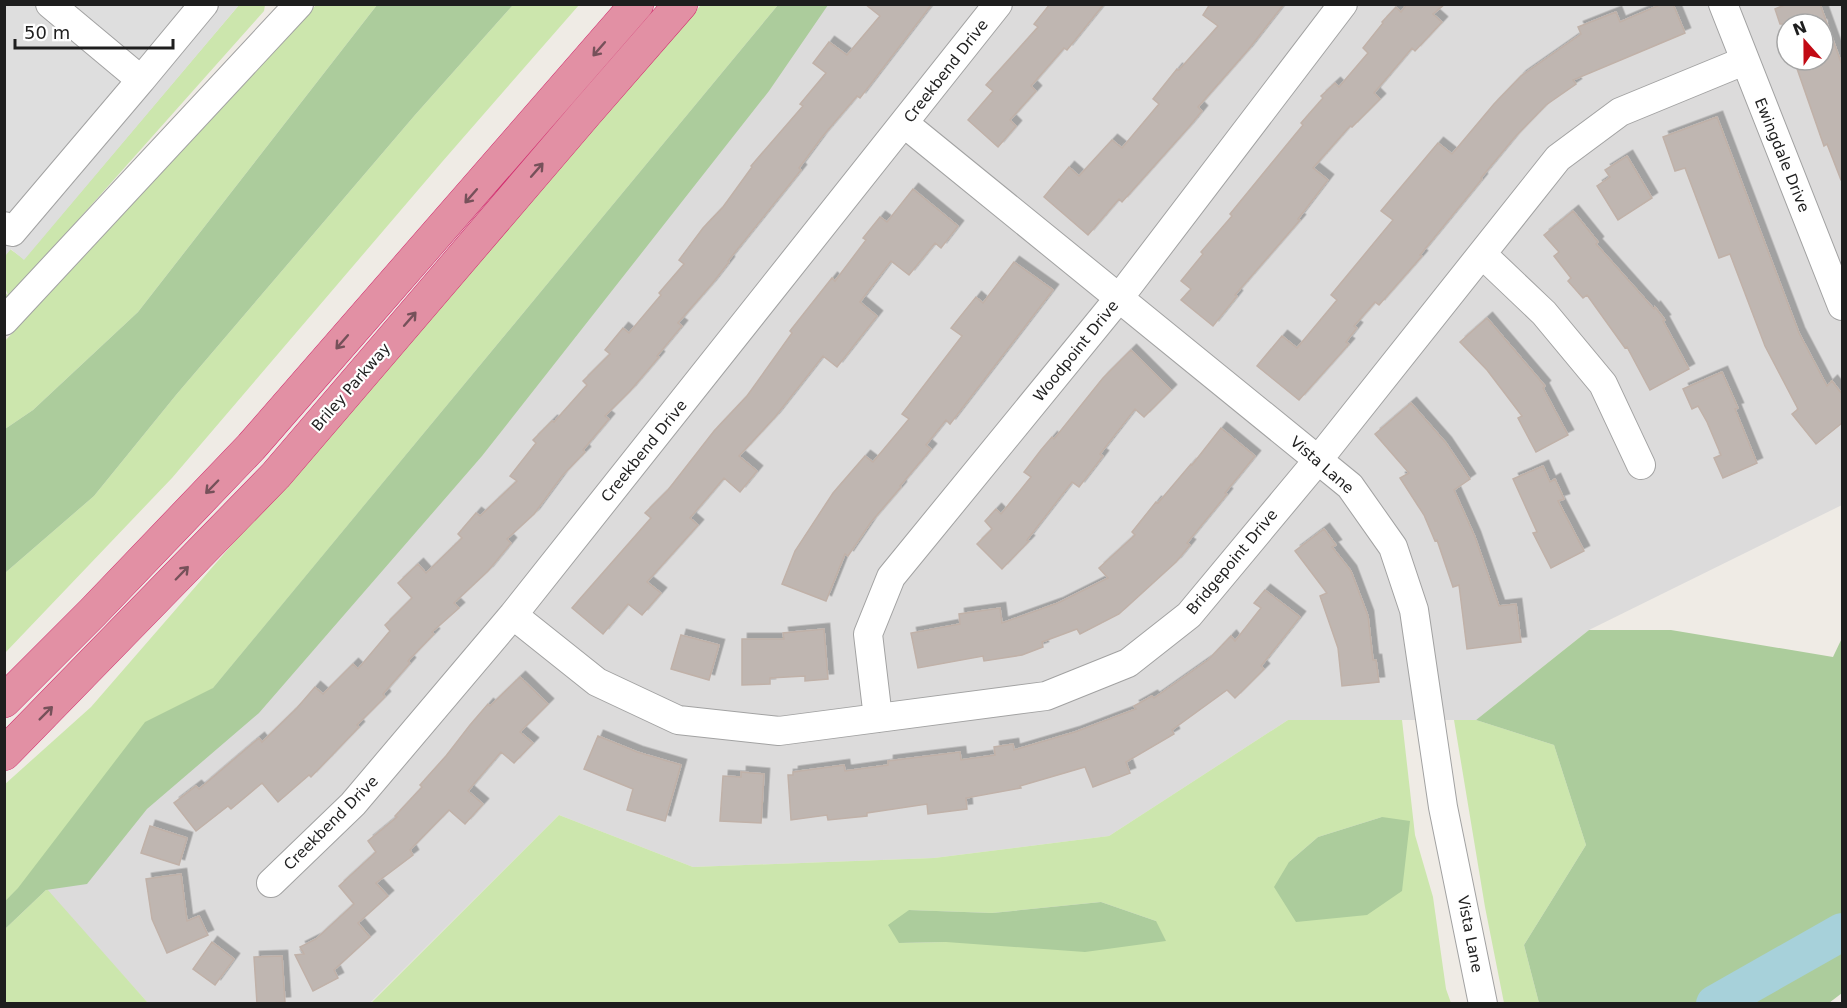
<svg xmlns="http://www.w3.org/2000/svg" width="1847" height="1008" font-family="'DejaVu Sans',sans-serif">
<defs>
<filter id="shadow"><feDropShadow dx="5.5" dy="-5.5" stdDeviation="0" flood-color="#0004"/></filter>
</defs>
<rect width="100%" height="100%" fill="#efebe5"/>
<path fill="#dcdbdb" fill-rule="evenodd" d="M778,5H1842V505L1589,630L1476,720H1288L1109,836L934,858L693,867L559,815L370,1003H148L46,890ZM1787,24H1823V60H1787Z"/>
<path fill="#cce6ad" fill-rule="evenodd" d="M239,5H265L264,11L5,302V293L8,295L5,287V256L10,249L24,259Z
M316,5H377L138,312L33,410L5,429L4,342Z
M513,5H579L442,162L172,478L5,653V573L94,496L176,395L415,115Z
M701,5H778L47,889L148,1003H5V929L46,890L19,888L5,901L4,785L91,707Z
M1288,720H1402L1415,835L1433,897L1446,989L1451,1003L370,1004L559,815L693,867L934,858L1109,836ZM1382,817L1289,862L1318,837ZM1101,902L1156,921L946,942L899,943L909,910L992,913Z
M1454,720H1476L1554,745L1586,845L1524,945L1539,1003H1504L1485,907Z"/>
<path fill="#accc9c" d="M377,5H513L415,115L176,395L94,496L5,573V429L33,410L138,312Z
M778,5H828L769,91L482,456L259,713L147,809L87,884L46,890L5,929V901L18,888L145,722L213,688Z
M1589,630H1671L1833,657L1842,638V993L1829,1003H1539L1524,945L1586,845L1554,745L1476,720Z
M1382,817L1410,821L1402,891L1367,915L1296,922L1274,887L1289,862L1318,837Z
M1101,902L1156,921L1166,941L1085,952L946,942L899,943L888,925L909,910L992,913Z"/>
<path fill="#dedede" d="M5,5H239L24,260L11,249L5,256Z"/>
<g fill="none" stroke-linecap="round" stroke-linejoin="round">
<path stroke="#a7d1da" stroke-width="38" d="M1715,1004L1842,932"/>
</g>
<path fill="#bfb6b1" stroke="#c0b1a8" stroke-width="1.5" filter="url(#shadow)" d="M865,4H932L860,98L857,96L822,137L799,168L801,170L728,261L729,262L711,285L678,323L682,326L657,356L659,357L630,391L605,416L609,419L583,450L585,452L562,476L534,514L507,539L511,543L488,571L454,603L459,608L432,632L434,634L408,661L410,663L383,694L385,697L357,725L359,727L311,777L309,775L278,802L262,783L231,809L228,806L196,831L174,803L196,786L199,789L259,738L262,742L297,708L315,687L323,694L353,664L358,669L390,631L385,625L412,598L398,583L418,564L426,573L462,538L458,534L476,513L480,516L517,481L510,476L536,443L533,440L552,421L554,422L587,385L583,381L610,354L605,350L623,328L629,333L661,295L659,293L684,264L679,260L703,228L723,207L752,167L751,166L803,106L800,104L826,73L813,63L829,42L847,55L880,16Z
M1050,4H1104L1067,50L1064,48L1031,86L1036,91L1010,120L1016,126L998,147L968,120L993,91L986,85L1038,27L1034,24Z
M1210,4H1284L1248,50L1198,107L1202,111L1188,128L1122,202L1119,199L1088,235L1044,197L1069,167L1079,176L1112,140L1122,148L1159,104L1153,99L1177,69L1179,70L1218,26L1203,15Z
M1407,4H1445L1433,14L1442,22L1415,51L1412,48L1374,93L1380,99L1352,127L1350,126L1313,168L1328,180L1298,219L1300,220L1235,295L1237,296L1213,326L1181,300L1191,289L1181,281L1203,254L1201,252L1232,216L1230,214L1303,125L1301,123L1323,98L1321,96L1335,83L1339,87L1368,53L1363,48L1383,23L1382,22L1396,7L1401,12Z
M1662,4H1673L1685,33L1573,80L1576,84L1546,105L1514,138L1481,178L1482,179L1420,255L1422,256L1379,305L1375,302L1354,326L1357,328L1346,342L1349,344L1299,400L1257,366L1282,336L1297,348L1337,300L1331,295L1393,220L1381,211L1438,143L1452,154L1494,104L1521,76L1581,34L1578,27L1616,12L1620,22Z
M1787,4H1820L1842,65V180H1841L1827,144L1824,146L1794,60H1823V24H1780L1775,9Z
M1717,117L1799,333L1827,386L1832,381L1842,394V423L1816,444L1792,414L1798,409L1765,346L1730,254L1719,258L1685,168L1675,171L1663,137Z
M1627,156L1652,198L1618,220L1597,186L1610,177L1605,170Z
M913,189L958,226L941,248L935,243L909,275L891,261L860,302L877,316L837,367L823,356L775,417L739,456L757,471L740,492L724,478L690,518L698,525L647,582L661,593L642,615L628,604L603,634L572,608L651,518L645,513L668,490L714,431L747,396L792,333L790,331L832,278L835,281L866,240L863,238L880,217L887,222Z
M1573,211L1598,242L1596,244L1654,309L1655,307L1665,320L1663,321L1689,369L1650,390L1627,347L1625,348L1587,295L1583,298L1568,281L1571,278L1554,256L1559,252L1544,235Z
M1014,262L1053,290L950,424L946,420L926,445L931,449L900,486L901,487L871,522L848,556L845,554L826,601L782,584L795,551L833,493L865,456L873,462L909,419L902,414L962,336L951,328L976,297L983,303Z
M1487,318L1545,386L1543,388L1568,435L1536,452L1518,418L1522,416L1487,370L1460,342Z
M1131,350L1171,390L1144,417L1135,409L1100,454L1103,456L1079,487L1072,482L1027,540L1029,541L1002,569L977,544L992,529L985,521L996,509L1001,514L1031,477L1024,472L1041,450L1052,437L1054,439L1103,378Z
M1722,372L1738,408L1735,409L1757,463L1723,478L1714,458L1721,455L1707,422L1698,406L1692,409L1683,389Z
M1411,403L1446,443L1470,479L1454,490L1475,537L1499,606L1516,604L1521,642L1467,649L1459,585L1453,587L1437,540L1435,541L1424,515L1400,478L1409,473L1375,434Z
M1221,428L1255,456L1225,493L1227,494L1187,543L1190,545L1176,562L1119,614L1080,634L1077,629L1042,642L1043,647L1022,655L984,661L983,656L918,668L911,633L960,624L959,614L1000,608L1002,623L1058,603L1108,578L1099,568L1135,535L1132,532L1156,502L1158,503L1191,464L1192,465Z
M1543,466L1550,482L1555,479L1564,499L1558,501L1584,551L1551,568L1533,533L1537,532L1513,479Z
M1324,529L1336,545L1332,547L1351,571L1368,616L1373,660H1376L1379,682L1342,686L1338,648L1320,596L1327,593L1295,551Z
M1265,590L1300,617L1261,666L1264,669L1235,698L1227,690L1172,730L1174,734L1126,762L1130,773L1093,787L1085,767L1020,786L1021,788L966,798L967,809L928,814L927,804L867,813V816L828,820L827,815L791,820L788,775H793V772L844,765L845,771L888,765V761L960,752L961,760L995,755L994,747L1013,744L1014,750L1075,732L1136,709L1134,706L1152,696L1154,698L1208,660L1231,636L1235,641L1261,608L1254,603Z
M824,629L828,679L805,681V676L770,678V684L742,685V639H784L783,633Z
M681,635L719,645L709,680L671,669Z
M520,677L548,704L520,732L533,743L514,763L501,752L468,791L483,804L465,824L449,810L410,850L413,855L376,883L388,896L358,923L370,937L334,970L338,978L313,991L295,955L304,954L300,947L316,939L354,904L339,886L376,852L368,841L397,817L395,816L422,787L420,785L446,756L470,725L488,704L490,706Z
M598,736L637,752L681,765L665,821L627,810L633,789L584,769Z
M741,772L764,774L761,823L720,821L723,776L741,777Z
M150,826L187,838L179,865L141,853Z
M181,874L187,921L199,916L208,935L167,953L152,919L146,879Z
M212,942L234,959L215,985L193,969Z
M282,956L285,1002L257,1004L254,957Z"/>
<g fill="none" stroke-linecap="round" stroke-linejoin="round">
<g stroke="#a2a2a2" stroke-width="30">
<path id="minor" d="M50,4L141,80L204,4
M1723,4L1842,306
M905,124L1350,486L1393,547L1414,610L1443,807L1483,1004
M4,226L12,232L141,80
M1482,254L1544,313L1603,384L1641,465
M4,321L299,4
M513,615L597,682L678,720L779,731L1046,696L1128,663L1189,615L1318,460L1558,158L1620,112L1744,61
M878,718L868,634L891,577L1119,298L1343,4
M271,883L353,804L513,615L998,4"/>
</g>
<g stroke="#d12d6e" stroke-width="34">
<path id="highway" d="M4,701L93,612L251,447L637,4
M4,754L276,475L586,113L681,4"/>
</g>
<use href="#minor" stroke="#fff" stroke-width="28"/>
<use href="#highway" stroke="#e290a4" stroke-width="33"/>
</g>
<defs><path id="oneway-shaft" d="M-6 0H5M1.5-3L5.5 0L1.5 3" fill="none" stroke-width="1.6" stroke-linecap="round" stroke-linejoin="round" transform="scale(1.5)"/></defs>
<g stroke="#76515a">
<use href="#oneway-shaft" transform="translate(599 49) rotate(131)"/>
<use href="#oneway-shaft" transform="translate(537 170) rotate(-49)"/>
<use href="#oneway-shaft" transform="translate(471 196) rotate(131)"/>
<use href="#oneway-shaft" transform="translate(410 319) rotate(-49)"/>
<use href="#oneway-shaft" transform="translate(342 342) rotate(131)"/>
<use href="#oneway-shaft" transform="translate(212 487) rotate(134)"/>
<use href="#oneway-shaft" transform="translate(182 573) rotate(-46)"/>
<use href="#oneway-shaft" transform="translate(46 713) rotate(-45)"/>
</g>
<g text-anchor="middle" stroke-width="4.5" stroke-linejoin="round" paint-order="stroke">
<g font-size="15" fill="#1e1e1e" stroke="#fff">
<text transform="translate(946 71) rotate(-52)" y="5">Creekbend Drive</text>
<text transform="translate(1782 155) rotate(68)" y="5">Ewingdale Drive</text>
<text transform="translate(1076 351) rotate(-51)" y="5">Woodpoint Drive</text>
<text transform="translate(351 387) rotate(-49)" y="5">Briley Parkway</text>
<text transform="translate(644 451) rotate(-51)" y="5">Creekbend Drive</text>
<text transform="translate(1322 465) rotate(41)" y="5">Vista Lane</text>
<text transform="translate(1232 562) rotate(-50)" y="5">Bridgepoint Drive</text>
<text transform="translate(331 823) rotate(-45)" y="5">Creekbend Drive</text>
<text transform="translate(1470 934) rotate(79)" y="5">Vista Lane</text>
</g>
</g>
<rect width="1847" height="1008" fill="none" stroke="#1e1e1e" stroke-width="12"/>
<g transform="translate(1805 42) rotate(339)"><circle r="28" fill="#ffffff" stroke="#a5a5a5" stroke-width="1.5"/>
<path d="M0-4.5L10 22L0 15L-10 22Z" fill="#c20a14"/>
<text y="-9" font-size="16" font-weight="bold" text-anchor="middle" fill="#1e1e1e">N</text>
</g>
<path d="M15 39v9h158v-9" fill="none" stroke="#1e1e1e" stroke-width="3"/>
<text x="24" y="39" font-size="18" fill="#1e1e1e" stroke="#ffffff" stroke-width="4.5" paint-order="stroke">50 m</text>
</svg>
